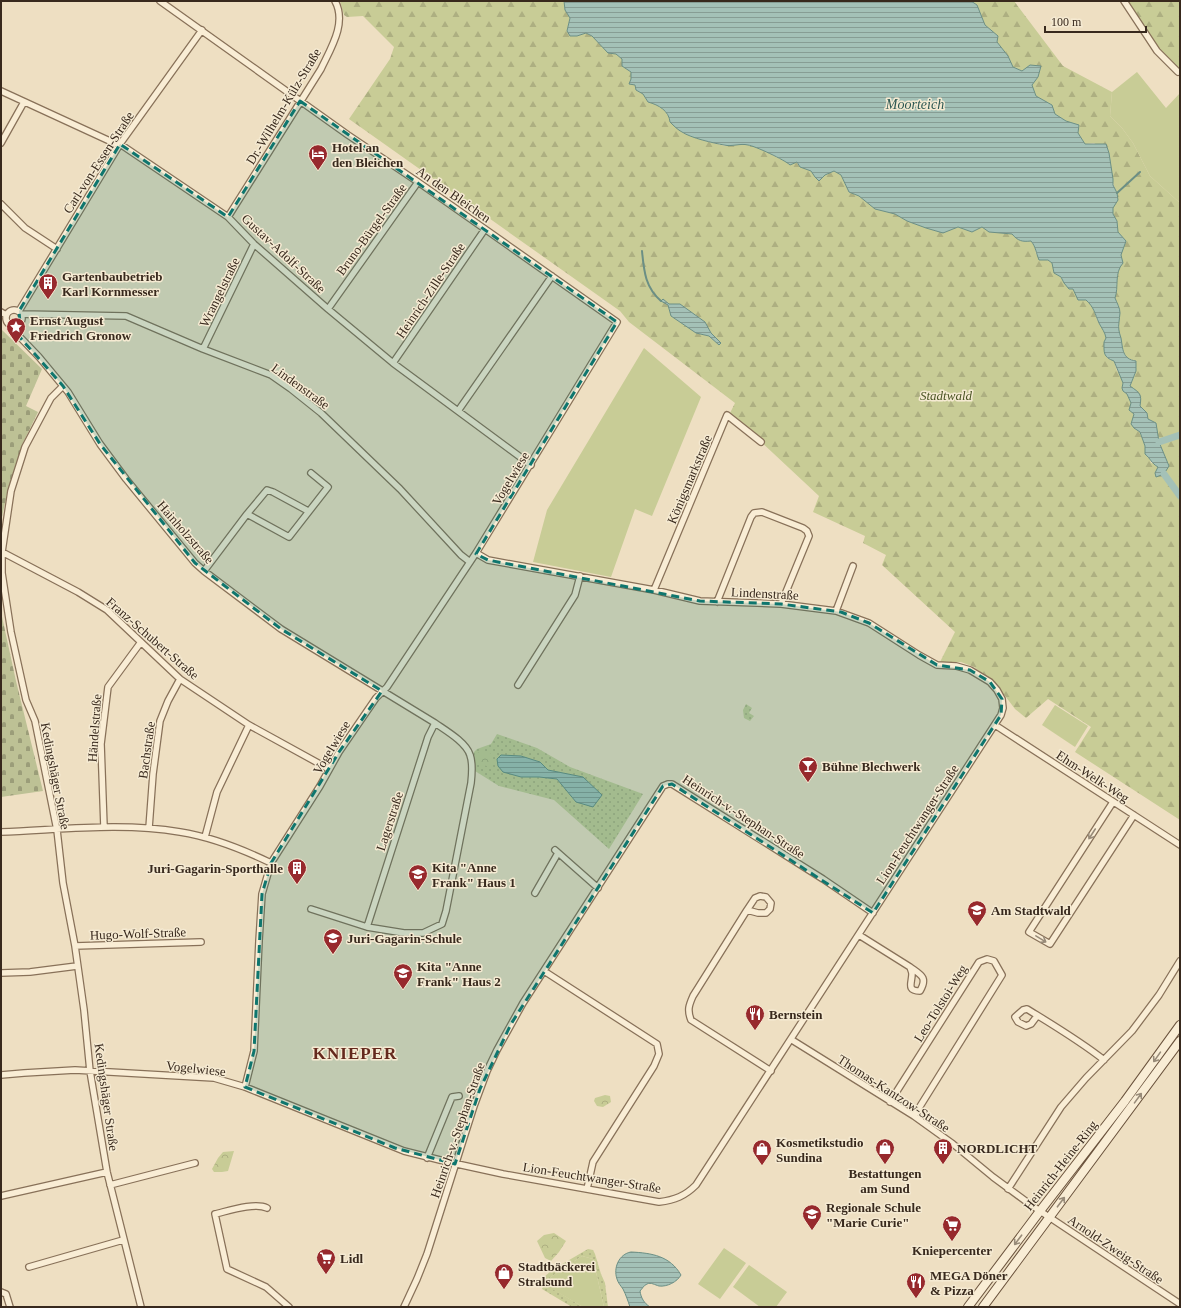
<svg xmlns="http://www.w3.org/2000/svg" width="1181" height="1308" font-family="Georgia,serif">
<defs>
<pattern id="grass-dots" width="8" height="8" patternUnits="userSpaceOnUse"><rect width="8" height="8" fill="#c8cc96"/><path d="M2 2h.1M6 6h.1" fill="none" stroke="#adaf81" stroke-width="1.8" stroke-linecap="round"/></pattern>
<pattern id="forest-firs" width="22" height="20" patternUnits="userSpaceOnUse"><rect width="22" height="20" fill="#c8cc96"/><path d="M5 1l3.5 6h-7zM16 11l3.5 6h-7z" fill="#adaf81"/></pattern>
<pattern id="cemetery-stones" width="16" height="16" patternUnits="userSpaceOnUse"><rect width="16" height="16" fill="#bdc195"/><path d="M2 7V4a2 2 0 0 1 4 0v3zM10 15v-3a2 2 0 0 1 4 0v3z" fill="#9b9d79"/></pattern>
<pattern id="park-crowns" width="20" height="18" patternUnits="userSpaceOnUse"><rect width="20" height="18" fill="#c8cc96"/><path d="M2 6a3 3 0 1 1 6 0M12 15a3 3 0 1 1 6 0" fill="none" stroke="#adaf81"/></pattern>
<pattern id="water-rules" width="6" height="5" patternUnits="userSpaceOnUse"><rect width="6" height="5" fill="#a4c1b7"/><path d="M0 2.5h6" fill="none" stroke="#879d94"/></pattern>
</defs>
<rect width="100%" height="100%" fill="#eedfc2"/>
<path fill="url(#grass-dots)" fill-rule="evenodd" d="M746,704L752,708L749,713L754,716L750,721L744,718L743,710Z
M497,734L537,748L570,767L643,794L609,849L554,800L499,786L475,771L473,757L474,752L477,749L491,744ZM521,756L540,762L548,770L562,774L576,802L557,779L539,777Z
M588,1249L593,1250L595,1254L601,1274L605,1283L608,1307H604L593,1259L582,1256L545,1281L543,1278L552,1270Z
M546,1284L548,1286L583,1307H572L542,1289L543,1286Z"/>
<path fill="url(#forest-firs)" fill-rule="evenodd" d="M340,1H564L565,10L570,18L567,31L577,36L586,33L592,36L608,53L616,54L622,59V66L631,72C631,79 635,84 636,90L643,94L648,102C659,105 669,111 670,122L683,133L709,142L725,146L747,144L759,148L780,159L796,162L800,167L811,171L815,177L834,171L841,175L849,192L859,196L875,209L895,214L907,221L926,228L943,233L958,227L972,232L982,227L989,232L1012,234C1018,241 1022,242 1031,241L1035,246L1036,254L1053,263L1054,273L1061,277L1064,283L1073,289L1078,297C1096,303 1092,310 1099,323C1102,329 1105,332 1107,338L1104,342L1107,358L1114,361L1117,371L1121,374L1123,383L1122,388L1123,391C1135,399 1134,415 1134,428L1140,432L1145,446V454L1149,457L1151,463L1169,466L1159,442L1156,423L1148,419L1147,413L1140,406L1130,386L1136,371V361C1122,358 1123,349 1121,338C1119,332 1118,328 1119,322C1119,319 1120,316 1120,313C1120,308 1117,303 1115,298C1119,287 1114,273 1123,263L1120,255L1126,241L1118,232L1117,221L1113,214V208L1117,193C1111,182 1111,166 1109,153L1094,143L1085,144L1078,133L1079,125L1066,121L1055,114L1052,105L1036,96L1032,85L1038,77L1030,65L1022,71L1013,67L1008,56L997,42L998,36L985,25L977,5L971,1H1014L1063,66L1112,92L1110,116L1122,128L1133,143L1150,176L1180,203V820L1075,752L1091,727L1048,699L1026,718L1015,709L996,684L974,667L961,662L942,663L940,662L955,632L882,565L886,555L863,543L865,536L813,512L819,496L730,413L735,403L629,322L620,311L349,119L390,59L394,47L363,16L347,17L344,15ZM663,299L669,304H680L705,322L711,333L721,343L719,345L709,336L696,333L671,316L668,305Z
M1127,1H1180V72L1157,51Z"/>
<path fill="url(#cemetery-stones)" d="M1,329L42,369L26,406L38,412L22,445L8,490L1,521Z
M1,612L16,681L43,791L1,797Z"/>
<path fill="url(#park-crowns)" d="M479,750L493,754L490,767L476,763L475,760Z
M605,1095L610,1096L611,1102L603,1107L597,1106L594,1101L595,1098Z
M234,1151L228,1171L222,1172H214L212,1169L218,1158L223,1152Z
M554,1233L566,1241L559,1252L551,1261L545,1258L537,1241L544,1235Z"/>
<path fill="#c8cc96" d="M1137,72L1166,108L1180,93V203L1150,176L1133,143L1122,128L1110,116L1112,92Z
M644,348L701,397L652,516L635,509L611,577L533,562L547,510Z
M1055,705L1088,726L1075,747L1042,725Z
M724,1248L746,1263L720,1299L698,1284Z
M582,1256L593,1259L604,1307H583L547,1286L545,1281Z
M749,1265L787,1292L776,1307H760L733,1287Z"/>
<path fill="url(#water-rules)" stroke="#6b8f85" d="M564,1H971L977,5L985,25L998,36L997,42L1008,56L1013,67L1022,71L1030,65L1041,66L1038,77L1032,85L1036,96L1052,105L1055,114L1066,121L1079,125L1078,133L1085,144H1106L1109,153L1113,179V185L1117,193L1118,200L1113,208V214L1117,221L1118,232L1126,241L1121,255L1123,263C1114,273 1119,287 1115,298C1117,303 1120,308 1120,313C1120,316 1119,319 1119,322C1118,328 1119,332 1121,338C1123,349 1122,359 1136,361V371L1130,386C1140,393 1142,394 1140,406L1147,413L1148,419L1156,423L1159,442L1169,466L1164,474L1156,477L1155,473L1158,467C1151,463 1151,459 1145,454V446L1140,432L1134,428L1131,424L1134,414L1129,410L1131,403L1127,394L1123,391L1122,388L1123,383L1114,361C1103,357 1104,353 1104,342L1106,338C1105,332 1102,329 1099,323C1095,314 1094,307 1086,300H1078L1073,289H1069L1064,283L1061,277L1054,273L1052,263L1048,260H1039C1036,253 1036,247 1031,241C1022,242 1018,241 1012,234L989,232L982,227L972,232L958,227L943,233L926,228L907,221L895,214L875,209L859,196L849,192L841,175L834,171L825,175L819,181L815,177L811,171L800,167L797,162L790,165C785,160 755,146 748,145C740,143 732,147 724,145C713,143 691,138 682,132C678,130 674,126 670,122C669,111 659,105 648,102L643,94L636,90L635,85L629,84L631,79V72L622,66V59L616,54L608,53L592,36L586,33L577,36H570L567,31L570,18L565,10Z
M663,299L669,304H680L705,322L711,333L721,343L719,345L709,336L696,333L671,316L668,305L661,301Z
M501,755L521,756L540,762L548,770L583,777L602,795L593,807L576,802L557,779L539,777H521L503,772L498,766L497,759Z
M631,1252C652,1253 670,1256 681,1275C677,1282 667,1287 659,1286C655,1285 651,1282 647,1284C644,1285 642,1289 640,1291C641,1298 644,1303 650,1307H630C628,1301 626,1295 623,1289C621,1286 618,1283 617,1279C613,1268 619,1254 631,1252Z"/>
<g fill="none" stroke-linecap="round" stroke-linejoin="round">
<path stroke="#6b8f85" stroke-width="2" d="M1117,193L1140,172
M642,251C644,271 645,287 661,301"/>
<path stroke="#a4c1b7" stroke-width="7" d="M1159,442L1180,435
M1164,474L1180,496"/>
<g stroke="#887159" stroke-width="8">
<path id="minor" d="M160,1L348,135L418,182L617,322L476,553L387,687L376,698L339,752L320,786L271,863L262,894L259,941L254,1051L245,1087
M1124,1L1157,51L1178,72
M1,91L114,143L120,144L228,217L254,244L328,309L393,363L531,465
M1,143L24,102
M1,204L25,228L57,249
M228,217L321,69C331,48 347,23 335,1
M328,309L418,182
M6 318a8 8 0 1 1 16 0a8 8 0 1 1-16 0Z
M19,311L120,144L202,30
M1,312L6,315
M21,314L126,316L203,349L271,375L291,389L321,413L400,489L461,555L470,562
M13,326L17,334L39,357L68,392L100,444L126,479L195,563L204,571L281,629L435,723C445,730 466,742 470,755C473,763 472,774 471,783L446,911L442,924L423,933H404L367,927L311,909
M203,349L254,244
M393,363L485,229
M63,386L51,398L25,447L11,491L2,552V573L11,632L26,700L35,721L57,830L63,883L75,946L84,1010L90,1071L107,1172L141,1307
M458,411L552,276
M247,514L267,490L273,492L308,511
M2,552L78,592L107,610L180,679L249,725L329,769
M204,571L247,514L289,537L328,487L311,473
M654,590L727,415L761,442
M717,602L751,517L754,513L762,512L803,528L807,531L809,536L781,604
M836,611L853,566
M518,685L575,595L580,576
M995,725L1180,845
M1113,802L1029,932L1050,944L1134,815
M104,827L101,744L108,687L141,642
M149,828L153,774L160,721L168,701L180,679
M1,832C60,830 121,822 180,832C212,837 242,849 271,863
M205,837L217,792L249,725
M555,850L598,888
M535,893L558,853
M747,910L755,898L760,896L766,897L771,903L770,909L766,913H758L747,910L693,996C689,1005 687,1010 691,1020L771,1071
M367,927L428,737L435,723
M859,935L910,967C911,970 912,972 912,974C912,983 906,991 920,991C928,977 921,975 910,967
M75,946L201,942
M544,971L657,1044L659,1054L654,1066L593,1162L587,1189
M1,973L30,972L77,966
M1037,1016L1031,1024L1026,1026L1018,1022L1015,1017L1023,1010L1027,1009C1053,1025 1080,1041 1104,1060
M792,1040L914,1116L953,1144L993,1177L1031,1205L1180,1304
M1,1075L24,1073L75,1070L214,1078L245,1087L404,1151L448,1162L503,1174L659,1202C675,1200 685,1196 696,1185L1001,715L1003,708L1002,699L997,690L990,682L970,670L956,666L937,665L919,655L869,623L836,611L781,604L700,601L654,590L488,560L476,553
M890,1102L979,962L987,959L994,961L1002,975L914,1116
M427,1158L452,1097L459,1096
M110,1185L195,1163
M1008,1189L1061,1107L1086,1078L1132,1031L1159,995L1180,961
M1,1196L107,1172
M267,1208C255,1202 228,1211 215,1214L227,1269L266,1287L289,1307
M29,1267L123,1240
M1,1292L6,1294L10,1307
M404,1307L417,1279L427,1254L474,1106L487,1071L497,1050L523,1003L663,786L668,784H672L823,879L873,913"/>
</g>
<g stroke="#6a523c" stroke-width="10">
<path id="secondary" d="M968,1307L1040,1211L1125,1101L1180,1025
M983,1307L1180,1041"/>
</g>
<use href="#minor" stroke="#f9edd5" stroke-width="5.5"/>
<use href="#secondary" stroke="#f9edd5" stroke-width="8"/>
</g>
<defs><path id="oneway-shaft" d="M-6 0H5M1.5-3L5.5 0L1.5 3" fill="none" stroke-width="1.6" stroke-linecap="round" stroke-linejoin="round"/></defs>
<g stroke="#988b79">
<use href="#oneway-shaft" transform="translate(1092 834) rotate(123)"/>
<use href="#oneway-shaft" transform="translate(1041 939) rotate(31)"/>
<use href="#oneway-shaft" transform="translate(1157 1057) rotate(125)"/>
<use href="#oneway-shaft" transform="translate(1138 1098) rotate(-54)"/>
<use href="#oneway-shaft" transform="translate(1061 1202) rotate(-53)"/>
<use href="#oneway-shaft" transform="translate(1018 1240) rotate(127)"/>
</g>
<path fill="#0f766e" fill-opacity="0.2" stroke="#0f766e" stroke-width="3" stroke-dasharray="8 5" stroke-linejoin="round" d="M300,101L617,322L476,554L488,560L700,601L781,604L841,612L869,623L937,665L970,670L990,682L1002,699L1001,715L873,913L672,784L663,786L511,1024L480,1089L455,1164L395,1148L245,1087L254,1051L262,894L271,863L339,752L382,691L281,629L195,563L100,444L63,386L17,334L13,326L20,324L19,311L120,144L228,217Z"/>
<defs>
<g id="hotel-pin" transform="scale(1)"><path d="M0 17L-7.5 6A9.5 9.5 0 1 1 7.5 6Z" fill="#97292d" stroke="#f5ead2"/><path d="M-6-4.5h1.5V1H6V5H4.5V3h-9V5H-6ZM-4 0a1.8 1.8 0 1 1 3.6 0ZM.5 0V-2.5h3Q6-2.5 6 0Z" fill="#fff"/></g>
<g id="building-pin" transform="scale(1)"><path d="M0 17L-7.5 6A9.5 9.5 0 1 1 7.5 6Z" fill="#97292d" stroke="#f5ead2"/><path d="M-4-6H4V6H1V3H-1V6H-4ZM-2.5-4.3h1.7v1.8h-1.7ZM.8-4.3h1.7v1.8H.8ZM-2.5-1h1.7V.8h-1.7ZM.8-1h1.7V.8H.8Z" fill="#fff"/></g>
<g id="sight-pin" transform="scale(1)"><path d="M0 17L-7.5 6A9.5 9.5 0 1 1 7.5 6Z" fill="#97292d" stroke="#f5ead2"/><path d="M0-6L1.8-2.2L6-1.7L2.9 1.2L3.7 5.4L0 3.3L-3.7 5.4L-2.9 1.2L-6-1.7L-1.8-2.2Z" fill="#fff"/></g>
<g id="bar-pin" transform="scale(1)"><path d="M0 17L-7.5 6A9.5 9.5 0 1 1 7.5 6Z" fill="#97292d" stroke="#f5ead2"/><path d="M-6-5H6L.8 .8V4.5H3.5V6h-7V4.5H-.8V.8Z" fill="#fff"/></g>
<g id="school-pin" transform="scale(1)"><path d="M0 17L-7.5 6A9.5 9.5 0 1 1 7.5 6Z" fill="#97292d" stroke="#f5ead2"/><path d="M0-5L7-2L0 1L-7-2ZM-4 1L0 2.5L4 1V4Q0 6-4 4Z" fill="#fff"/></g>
<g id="restaurant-pin" transform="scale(1)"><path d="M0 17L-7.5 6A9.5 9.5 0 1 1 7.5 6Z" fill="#97292d" stroke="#f5ead2"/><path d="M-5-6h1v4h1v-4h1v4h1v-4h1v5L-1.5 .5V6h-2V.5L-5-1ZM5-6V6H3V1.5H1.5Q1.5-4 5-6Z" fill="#fff"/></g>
<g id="shop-pin" transform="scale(1)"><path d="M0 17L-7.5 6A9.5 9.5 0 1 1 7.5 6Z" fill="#97292d" stroke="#f5ead2"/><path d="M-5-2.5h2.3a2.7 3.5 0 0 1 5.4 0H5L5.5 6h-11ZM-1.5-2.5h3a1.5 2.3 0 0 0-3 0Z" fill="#fff"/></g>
<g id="supermarket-pin" transform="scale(1)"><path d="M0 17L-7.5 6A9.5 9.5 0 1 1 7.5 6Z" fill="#97292d" stroke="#f5ead2"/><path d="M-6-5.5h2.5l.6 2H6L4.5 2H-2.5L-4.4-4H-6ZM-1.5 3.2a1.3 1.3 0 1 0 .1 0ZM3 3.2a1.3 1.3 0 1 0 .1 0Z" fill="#fff"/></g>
</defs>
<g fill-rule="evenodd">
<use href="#hotel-pin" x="318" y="154"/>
<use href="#building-pin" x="48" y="283"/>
<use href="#sight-pin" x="16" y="327"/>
<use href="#bar-pin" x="808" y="766"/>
<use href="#building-pin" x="297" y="868"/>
<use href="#school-pin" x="418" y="874"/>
<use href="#school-pin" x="977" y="910"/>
<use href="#school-pin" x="333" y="938"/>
<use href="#school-pin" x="403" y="973"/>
<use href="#restaurant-pin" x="755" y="1014"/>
<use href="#shop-pin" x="885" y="1148"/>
<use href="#building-pin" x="943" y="1148"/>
<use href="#shop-pin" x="762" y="1149"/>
<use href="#school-pin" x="812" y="1214"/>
<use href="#supermarket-pin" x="952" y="1225"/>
<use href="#supermarket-pin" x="326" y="1258"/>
<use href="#shop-pin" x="504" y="1273"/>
<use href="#restaurant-pin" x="916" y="1282"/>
</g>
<g text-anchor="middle" stroke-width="3" stroke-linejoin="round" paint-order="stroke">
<g font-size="13" fill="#38291d" stroke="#f5ead2">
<text transform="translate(283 106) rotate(-59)" y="5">Dr.-Wilhelm-Külz-Straße</text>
<text transform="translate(98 162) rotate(-57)" y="5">Carl-von-Essen-Straße</text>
<text transform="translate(454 194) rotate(35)" y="5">An den Bleichen</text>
<text transform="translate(371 229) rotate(-54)" y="5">Bruno-Bürgel-Straße</text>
<text transform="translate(284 253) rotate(43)" y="5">Gustav-Adolf-Straße</text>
<text transform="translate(430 290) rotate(-56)" y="5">Heinrich-Zille-Straße</text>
<text transform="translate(219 292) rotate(-64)" y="5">Wrangelstraße</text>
<text transform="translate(301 386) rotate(36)" y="5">Lindenstraße</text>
<text transform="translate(510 478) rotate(-59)" y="5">Vogelwiese</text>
<text transform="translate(689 479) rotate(-67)" y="5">Königsmarkstraße</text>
<text transform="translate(186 532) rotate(49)" y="5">Hainholzstraße</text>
<text transform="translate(765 593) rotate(3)" y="5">Lindenstraße</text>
<text transform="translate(153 638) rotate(41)" y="5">Franz-Schubert-Straße</text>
<text transform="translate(94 728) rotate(-86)" y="5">Händelstraße</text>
<text transform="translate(331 747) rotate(-59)" y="5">Vogelwiese</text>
<text transform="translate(146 750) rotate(-82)" y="5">Bachstraße</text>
<text transform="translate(56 776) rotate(79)" y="5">Kedingshäger Straße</text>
<text transform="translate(1093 776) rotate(33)" y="5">Ehm-Welk-Weg</text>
<text transform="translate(744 816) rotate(33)" y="5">Heinrich-v.-Stephan-Straße</text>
<text transform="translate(389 821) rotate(-72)" y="5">Lagerstraße</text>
<text transform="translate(917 824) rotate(-57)" y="5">Lion-Feuchtwanger-Straße</text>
<text transform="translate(138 933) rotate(-2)" y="5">Hugo-Wolf-Straße</text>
<text transform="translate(940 1003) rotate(-58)" y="5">Leo-Tolstoi-Weg</text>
<text transform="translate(196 1068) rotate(6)" y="5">Vogelwiese</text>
<text transform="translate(894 1093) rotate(33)" y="5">Thomas-Kantzow-Straße</text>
<text transform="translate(107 1097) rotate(82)" y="5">Kedingshäger Straße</text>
<text transform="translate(457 1130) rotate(-71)" y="5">Heinrich-v.-Stephan-Straße</text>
<text transform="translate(1060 1165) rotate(-52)" y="5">Heinrich-Heine-Ring</text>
<text transform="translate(592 1177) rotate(9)" y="5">Lion-Feuchtwanger-Straße</text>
<text transform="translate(1116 1249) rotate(34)" y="5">Arnold-Zweig-Straße</text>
</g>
<g font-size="13" font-weight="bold" fill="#38291d" stroke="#f5ead2" text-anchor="start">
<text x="332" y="152">Hotel an<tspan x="332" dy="15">den Bleichen</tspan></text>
<text x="62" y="281">Gartenbaubetrieb<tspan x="62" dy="15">Karl Kornmesser</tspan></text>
<text x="30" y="325">Ernst August<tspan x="30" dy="15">Friedrich Gronow</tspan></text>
<text x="822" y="771">Bühne Blechwerk</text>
<text x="432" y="872">Kita "Anne<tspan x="432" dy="15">Frank" Haus 1</tspan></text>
<text x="283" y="873" text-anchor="end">Juri-Gagarin-Sporthalle</text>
<text x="991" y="915">Am Stadtwald</text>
<text x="347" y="943">Juri-Gagarin-Schule</text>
<text x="417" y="971">Kita "Anne<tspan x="417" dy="15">Frank" Haus 2</tspan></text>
<text x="769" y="1019">Bernstein</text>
<text x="776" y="1147">Kosmetikstudio<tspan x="776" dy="15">Sundina</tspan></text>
<text x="957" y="1153">NORDLICHT</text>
<text x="885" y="1178" text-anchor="middle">Bestattungen<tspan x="885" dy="15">am Sund</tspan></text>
<text x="826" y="1212">Regionale Schule<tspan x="826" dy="15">"Marie Curie"</tspan></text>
<text x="952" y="1255" text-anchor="middle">Kniepercenter</text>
<text x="340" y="1263">Lidl</text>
<text x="518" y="1271">Stadtbäckerei<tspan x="518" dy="15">Stralsund</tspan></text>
<text x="930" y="1280">MEGA Döner<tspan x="930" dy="15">&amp; Pizza</tspan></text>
</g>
<g font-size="13" font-style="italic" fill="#4a5424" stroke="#f5ead2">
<text x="946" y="400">Stadtwald</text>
</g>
<g font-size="14" font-style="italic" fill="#2d5853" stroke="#f5ead2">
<text x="915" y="109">Moorteich</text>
</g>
<g font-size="17" font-weight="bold" letter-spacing="1" fill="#64291d" stroke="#f5ead2">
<text x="355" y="1059">KNIEPER</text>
</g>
</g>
<rect width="1181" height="1308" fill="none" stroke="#38291d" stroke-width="4"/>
<path d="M1045 26v6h101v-6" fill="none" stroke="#38291d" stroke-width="2"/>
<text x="1051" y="26" font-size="12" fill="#38291d" stroke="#f5ead2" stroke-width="3" paint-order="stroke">100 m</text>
</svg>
